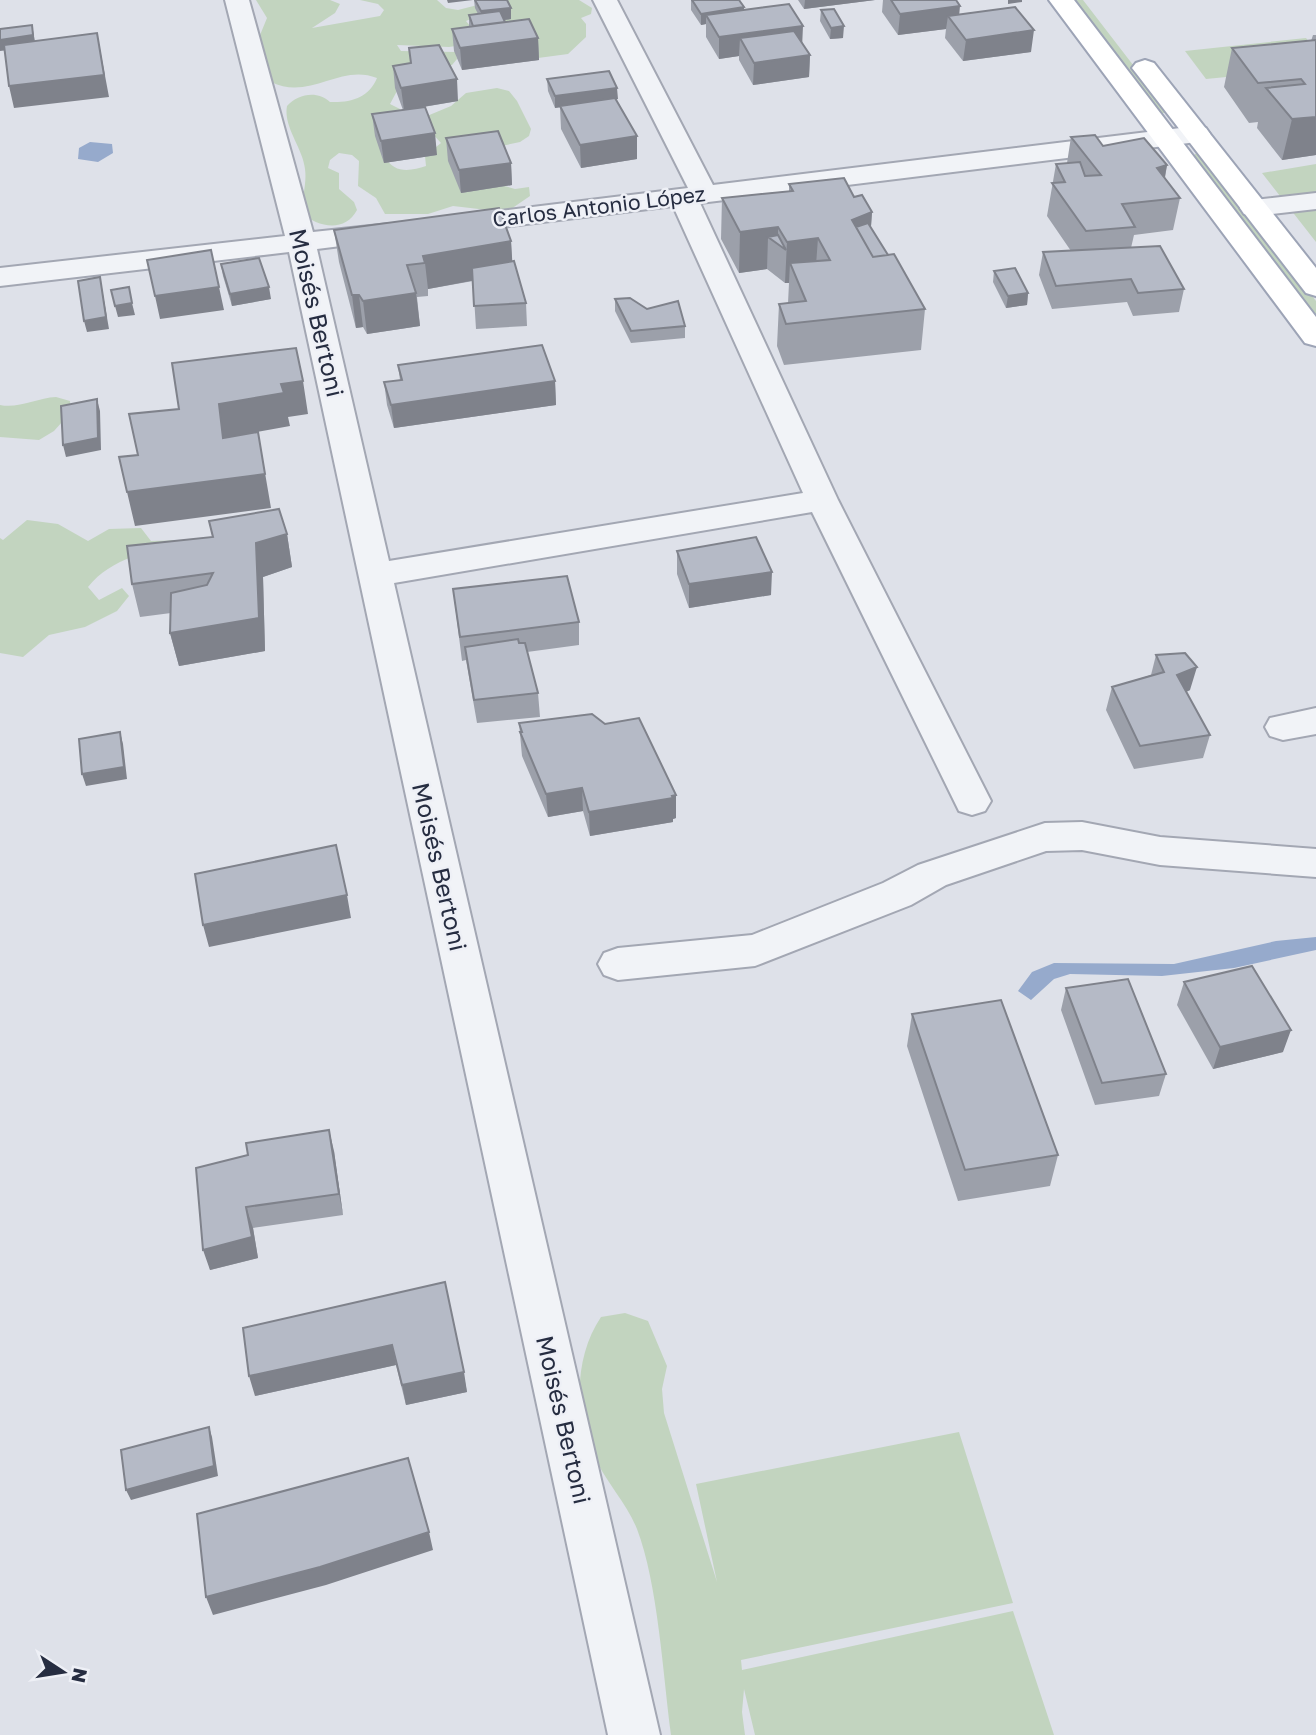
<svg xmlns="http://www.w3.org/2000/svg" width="1316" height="1735" font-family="'Golos Text',sans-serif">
<rect width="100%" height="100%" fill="#dee1e9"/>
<path fill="#c2d4bf" d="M256,0H330L340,4L335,13L312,28L380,16L384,10L378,4L360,0H437L446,8L458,10L497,0H579L592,8L591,14L581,18L586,24V37L568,54L538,58L510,24L484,13L466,21L471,27L462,45L449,47L397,45L401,51L456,52L457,59L452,65L404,78L390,104L400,109L385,157C394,174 411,171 426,166L425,156L441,143L429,130L427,116L451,106L466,93L497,88L509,91L517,101L531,129L529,136L520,142L492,148L501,185L515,189L529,187L530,196L511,209L496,211L453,206L428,214H385L376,198L358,186L359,161L352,155L339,153L330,160L328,168L339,173V189L354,202L357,210C345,233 318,227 301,213C302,199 307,183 305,169C303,148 283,127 287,106C298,94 317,90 330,102C350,103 369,98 377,78C340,63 310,101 271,82L258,40L267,18Z
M1074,0H1083L1170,113H1161Z
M1306,38L1316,51V68L1206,79L1185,51Z
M1195,154L1204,155L1316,301V316L1194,156Z
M1316,164V242L1262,173Z
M56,397L70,401L71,412L54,431L39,440L0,437V405C18,409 37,398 56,397Z
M27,520L58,524L88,541L109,529L141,528L151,541L186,540C150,552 112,557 88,587L99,600L122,588L129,596L117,611L85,627L49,635L23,657L0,653V538L3,540Z
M625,1313L648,1321L667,1366L662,1389L664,1413L717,1582L696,1484L959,1432L1013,1603L741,1660L742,1670L1013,1611L1054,1735H755L744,1689L742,1712L745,1735H671C663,1675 658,1584 637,1529C627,1504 607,1483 596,1460C573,1416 574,1357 601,1317Z"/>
<path fill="#96aacc" d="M90,142L112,144L113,153L98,162L78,159L79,148Z
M1316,937V950L1234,968L1162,976L1070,974L1054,979L1031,1000L1018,991L1032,972L1054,963L1174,964L1276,941Z"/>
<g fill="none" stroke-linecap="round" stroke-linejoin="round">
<g stroke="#a3a7b3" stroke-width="4">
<path id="minor" d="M225,0H249L313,232L389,224L399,226L403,232L399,238L389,240L317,249L389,561L803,493L673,206L452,233L442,231L438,225L442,219L452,217L688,188L593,0H617L713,185L1197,126L1206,128L1210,134L1206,140L1197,142L700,203L838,500L991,801L985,811L972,815L959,811L812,512L394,583L660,1735H608L289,252L0,286V268L285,236Z
M1316,193V209L1254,216L1244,214L1240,208L1244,202L1254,200Z
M1316,708V734L1283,740L1270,736L1265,727L1270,718Z
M1082,822L1160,837L1316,849V877L1160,865L1082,850L1046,851L946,885L911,905L755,966L618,980L604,975L598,964L604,953L618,948L752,935L883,883L918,865L1045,823Z"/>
</g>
<g stroke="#9da4b6" stroke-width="4">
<path id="major" d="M1049,0H1074L1316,317V346L1305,343Z
M1145,60L1154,63L1316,268V296L1306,293L1136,73L1132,68L1136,63Z"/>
</g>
<use href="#minor" fill="#f1f3f7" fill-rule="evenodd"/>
<use href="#major" fill="#fff" fill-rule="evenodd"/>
</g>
<path fill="#9ca0aa" d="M474,0H507L511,19L504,20L505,22L538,38L539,60L462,70L454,51L452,29L469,27V15L478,14L475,8Z
M691,0H739L744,10L802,44L810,55L809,77L753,85L739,60V56L719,59L706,37V24L701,25L691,10Z
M798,0H875L804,9Z
M883,0H956L959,15L1031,52L963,61L945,38L946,29L898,35L882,12Z
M821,10L843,38L830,39L820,21Z
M1313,35H1316V155L1282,160L1257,128L1258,122L1249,123L1224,87L1232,48L1311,41Z
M393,66L458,101L406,110L437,155L384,163L375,136L372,114L403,110L395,88Z
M547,79L618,99H616L637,136V159L581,168L561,129L560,107L555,108L548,91Z
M1071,137L1167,165L1165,178L1180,198L1173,230L1134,235L1131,248L1184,289L1179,312L1133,316L1127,302L1052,309L1039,275L1043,252L1071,251L1047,216L1056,164L1067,163Z
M446,138L511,163L512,185L461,193L448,161Z
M789,184L854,197L872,212L871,227L888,255L925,309L921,350L784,365L777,346L779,304L788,303L789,283H785L767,269L739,273L721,239L722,198L789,191Z
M334,230L511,241L512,261L526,303L527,326L476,329L473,281L428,289V296L417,297L420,326L367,334L363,327L356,328L339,262Z
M221,264L271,299L232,306L223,276Z
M994,271L1028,293L1027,305L1006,308L993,282Z
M615,299L685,326V338L631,343L615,311Z
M398,365L555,381L556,405L394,428L387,405L384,382L400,380Z
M209,521L287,534L292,567L263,577L265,651L179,666L170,633L171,613L140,617L132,584L213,537Z
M677,551L771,595L689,608L677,574Z
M453,589L579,622V645L527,652L538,693L540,717L477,723L466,660L462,661Z
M1156,655L1190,690L1186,692L1210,735L1203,758L1134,769L1106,710L1112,687L1151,675Z
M519,723L676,795V818L673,819V822L590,836L583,811L548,817L522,756Z
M1184,982L1283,1052L1213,1069L1177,1005Z
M1066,988L1166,1074L1159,1096L1095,1105L1061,1010Z
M912,1014L1058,1155L1050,1186L958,1201L907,1046Z
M334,1151L343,1215L253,1228L258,1258L210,1270L196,1168Z
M445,1282L467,1392L406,1405L396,1365L255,1396Z"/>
<path fill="#7f828b" d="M447,0H473L448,3Z
M805,0H875L804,9Z
M1008,0H1022V2L1008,4Z
M960,6L958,27L948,16L946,29L898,35L900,14Z
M744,7V18L706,15V24L701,25V14Z
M511,8V19L481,23V11Z
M32,25L36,47L0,51V40Z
M803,26L802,48L740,38L739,56L719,59V37Z
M844,26L843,38L830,39L831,28Z
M1034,30L1031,52L963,61L966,40Z
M97,33L109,97L14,108L9,86Z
M538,38L539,60L462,70L460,48Z
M810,55L809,77L753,85L754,63Z
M457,79L458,101L404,110L401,88Z
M617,88L618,99L555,108V96Z
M1316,117V155L1282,160L1292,119Z
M435,133L437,155L384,163L381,141Z
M637,136V159L581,168L580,145Z
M511,163L512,185L461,193L459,170Z
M1167,165L1161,197L1157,168Z
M872,212L869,253L852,220Z
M778,227V244L768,237L767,269L739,273L740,232Z
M818,238L815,279L790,263L789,283H785L787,242Z
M511,241L513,273L428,289L425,263L423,256Z
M100,277L109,329L87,332L84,321Z
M219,287L224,310L160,319L155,296Z
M269,287L271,299L232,306L230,294Z
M416,293L420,326L367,334L363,301Z
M1028,293L1027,305L1006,308L1008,296Z
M352,295H359L363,327L356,328Z
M132,303L135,315L118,317L115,306Z
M303,381L308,414L288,417L290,426L223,438L219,404L281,384Z
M555,381L556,405L394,428L391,405Z
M97,399L100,411L101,450L66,457L63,445Z
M258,432L271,508L135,526L127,492Z
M287,534L292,567L263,577L265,651L179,666L170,633L256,543Z
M772,572L771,595L689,608V584Z
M1197,667L1190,690L1171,699L1177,675Z
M120,732L123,744L127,779L86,786L82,774Z
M582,788L583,811L548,817L546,794Z
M676,795V818L673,819V822L590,836L589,812Z
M347,895L351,918L209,947L203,925Z
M1291,1030L1283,1052L1213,1069L1220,1047Z
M329,1130L334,1151L343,1215L339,1194Z
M246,1207L253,1228L258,1258L210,1270L203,1250Z
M392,1345L396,1365L255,1396L249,1376Z
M464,1372L467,1392L406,1405L402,1385Z
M209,1427L212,1437L218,1476L131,1500L126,1490Z
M429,1532L433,1550L326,1585L213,1615L206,1597Z"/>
<path fill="#b5bac6" stroke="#7f828b" stroke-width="2" d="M475,0H507L511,8L481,11Z
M692,0H739L744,7L701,14Z
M891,0H956L960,6L900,14Z
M789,4L803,26L719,37L706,15Z
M1015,7L1034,30L966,40L948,16Z
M834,9L844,26L831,28L821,10Z
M500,11L505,22L473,26L469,15Z
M529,19L538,38L460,48L452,29Z
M32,25L33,35L0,40V29Z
M794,31L810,55L754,63L740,38Z
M97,33L104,75L9,86L4,45Z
M1316,40V117L1292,119L1266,88L1305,84L1301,79L1258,83L1232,48Z
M439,45L457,79L401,88L393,66L411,63L409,48Z
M609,71L617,88L555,96L547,79Z
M615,98L637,136L580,145L560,106Z
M425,107L435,133L381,141L372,114Z
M498,131L511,163L459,170L446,138Z
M1095,135L1103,146L1144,138L1167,165L1157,168L1180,198L1122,204L1135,227L1086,231L1052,183L1065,182L1056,164L1080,162L1085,176L1101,175L1071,137Z
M844,178L854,197L862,195L872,212L852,220L873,257L894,254L925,309L786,324L779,304L806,301L790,263L830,260L818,238L787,242L778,227L740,232L722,198L793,191L789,184Z
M499,208L511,241L423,256L425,263L407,265L416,293L363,301L359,295H352L334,230Z
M868,223L888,255L873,257L856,227Z
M778,235L786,250L768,237Z
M1160,246L1184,289L1138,293L1131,279L1056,286L1043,252Z
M211,250L219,287L155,296L147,260Z
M259,258L269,287L230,294L221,264Z
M514,261L526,303L474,306L472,268Z
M1015,268L1028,293L1008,296L994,271Z
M100,277L106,317L84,321L78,281Z
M129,287L132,303L115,306L111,290Z
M630,298L647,309L678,301L685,326L631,331L615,299Z
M542,345L555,381L391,405L384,382L402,380L398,365Z
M296,348L303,381L281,384L284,393L219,404L223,438L258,432L265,474L127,492L119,457L138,455L129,414L179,409L172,363Z
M97,399L98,438L63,445L61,406Z
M279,509L287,534L256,543L259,618L170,633L171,593L207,585L213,573L132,584L127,546L213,537L209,521Z
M756,537L772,572L689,584L677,551Z
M567,576L579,622L460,637L453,589Z
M518,639L519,643H525L538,693L474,700L465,647Z
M1185,653L1197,667L1177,675L1210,735L1140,746L1112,687L1164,672L1156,655Z
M592,714L605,724L639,718L676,795L672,796L673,798L589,812L582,788L546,794L520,732H522L519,723Z
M120,732L124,767L82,774L79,739Z
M336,845L347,895L203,925L195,874Z
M1252,966L1291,1030L1220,1047L1184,982Z
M1128,979L1166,1074L1102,1083L1066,988Z
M1001,1000L1058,1155L965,1170L912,1014Z
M329,1130L339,1194L246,1207L252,1237L203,1250L196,1168L248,1155L246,1143Z
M445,1282L464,1372L402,1385L392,1345L249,1376L243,1328Z
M209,1427L214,1466L126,1490L121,1450Z
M408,1458L429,1532L320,1567L206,1597L197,1514Z"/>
<g text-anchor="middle" stroke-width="5" stroke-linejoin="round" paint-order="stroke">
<g font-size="21" fill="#262d41" stroke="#eef0f6">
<text transform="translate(599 207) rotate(-7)" y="7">Carlos Antonio López</text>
</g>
<g font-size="24" fill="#262d41" stroke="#eef0f6">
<text transform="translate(316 313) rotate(77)" y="8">Moisés Bertoni</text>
<text transform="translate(439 867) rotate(77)" y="8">Moisés Bertoni</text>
<text transform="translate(563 1420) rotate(77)" y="8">Moisés Bertoni</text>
</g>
</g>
<g transform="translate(63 1672) rotate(102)" stroke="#eef0f6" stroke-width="5" paint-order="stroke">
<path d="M0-5L12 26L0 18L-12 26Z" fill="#262d41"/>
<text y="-10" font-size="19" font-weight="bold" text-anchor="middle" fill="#262d41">N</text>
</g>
</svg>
